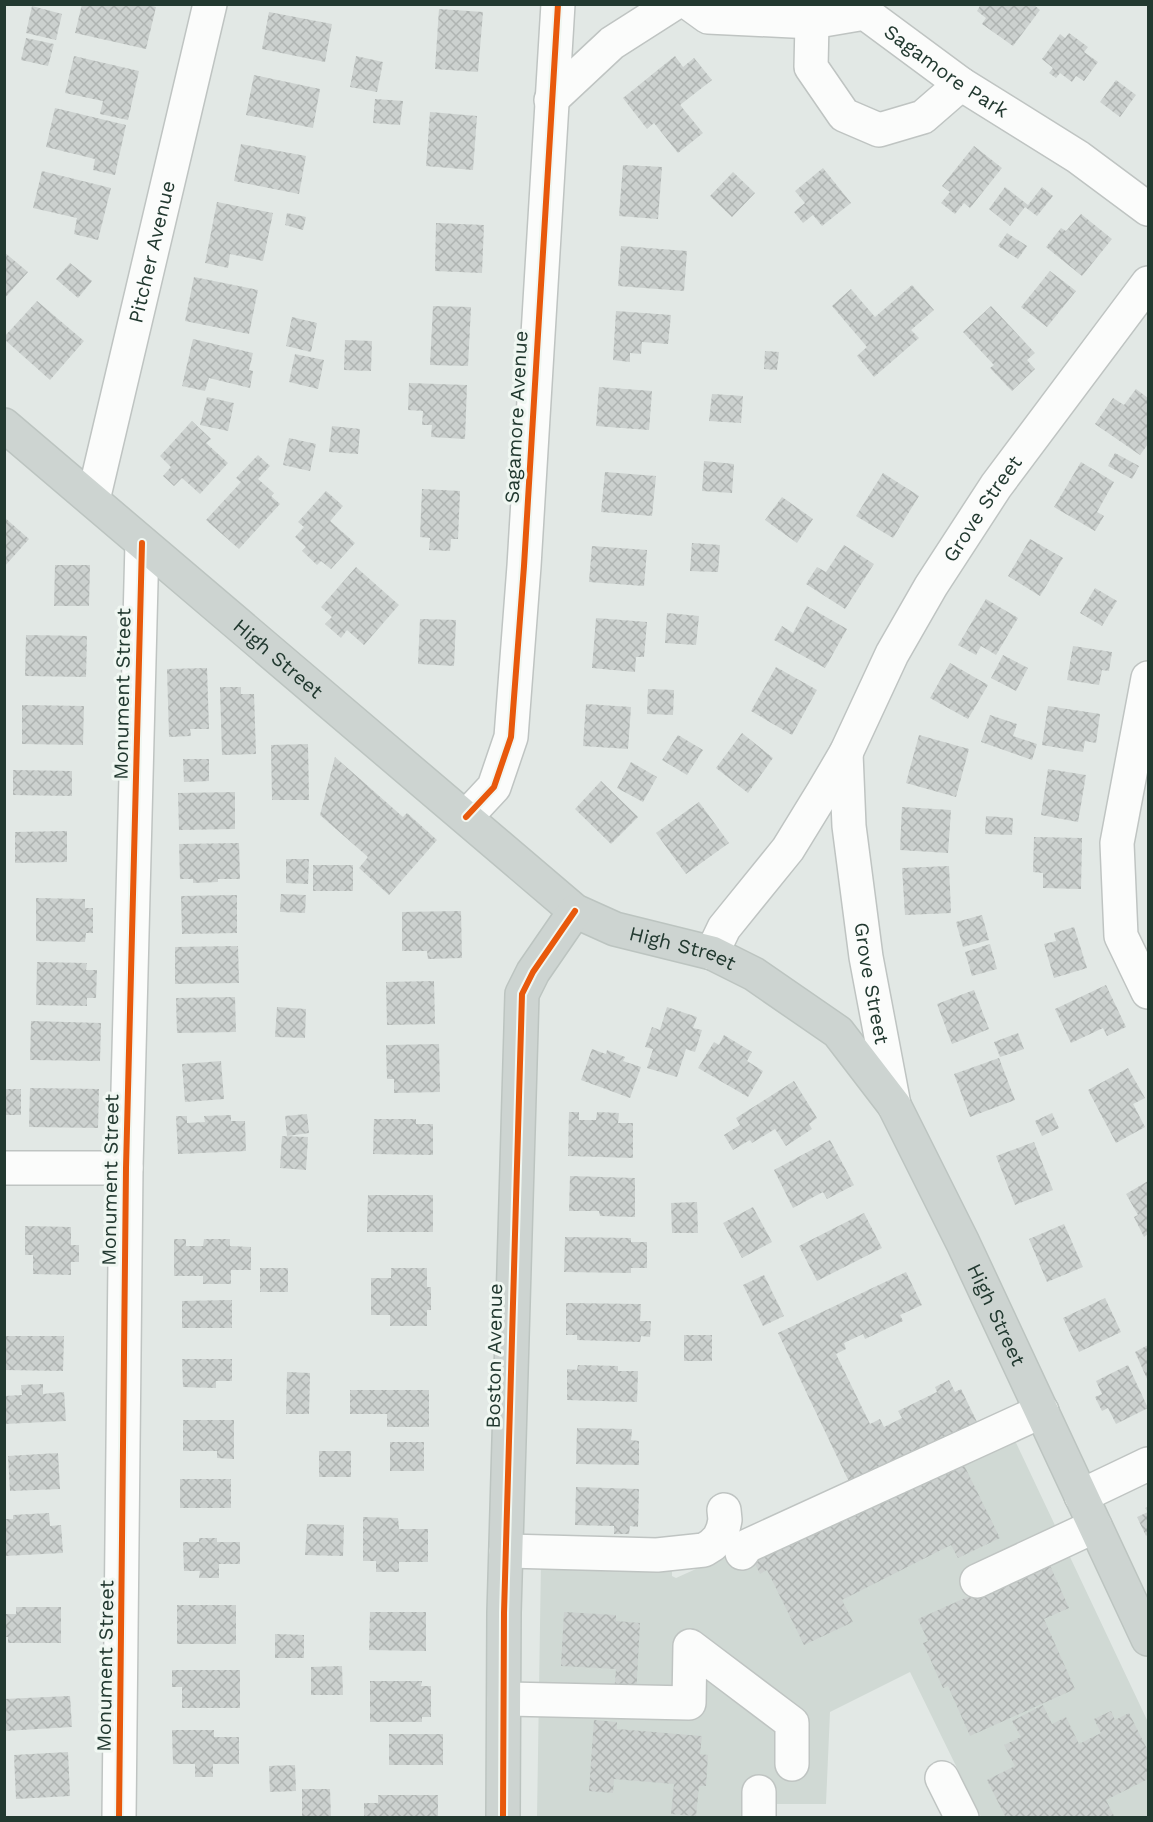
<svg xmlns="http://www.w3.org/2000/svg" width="1153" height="1822" font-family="'Work Sans',sans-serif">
<defs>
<pattern id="building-cross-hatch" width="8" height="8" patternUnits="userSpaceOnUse" patternTransform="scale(1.5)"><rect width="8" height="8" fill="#ccd1cf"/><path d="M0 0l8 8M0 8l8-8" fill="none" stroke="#afb4b2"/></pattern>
</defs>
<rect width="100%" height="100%" fill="#e2e8e5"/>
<path fill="#d0d9d4" d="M1009,1428L1148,1722V1817H981L910,1672L830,1712L826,1804H758L760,1818H537L541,1562L672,1565V1576L676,1578Z"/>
<path fill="url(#building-cross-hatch)" d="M82,4H146L156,7L146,49L75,33Z
M981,4H1033L1040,10L1013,46L982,24L986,18L977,11Z
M32,6L62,14L56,40L26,33Z
M439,9L483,12L478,72L435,69Z
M269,12L332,24L325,62L262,49Z
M1069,33L1088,47L1084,52L1098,62L1084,81L1076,76L1072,82L1060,73L1056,78L1049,73L1053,68L1042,59L1060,34L1065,38Z
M26,38L54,44L48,66L21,60Z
M74,56L139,71L128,120L100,114L103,101L65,93Z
M356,56L383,62L377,92L350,87Z
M675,56L683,67L694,58L712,80L680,105L703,133L678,153L654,123L647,129L623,98Z
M254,75L320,89L313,128L246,115Z
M1116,80L1136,95L1120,117L1100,102Z
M375,99L403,101L400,125L373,123Z
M55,108L126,125L115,175L93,170L95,159L46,147Z
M430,112L477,116L473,170L426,166Z
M241,144L306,156L299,194L234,181Z
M974,146L1002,168L970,208L964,203L955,214L941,203L950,192L942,186Z
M623,165L662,167L658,219L619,216Z
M823,168L851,203L822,226L813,215L803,223L794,212L805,203L795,191Z
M42,171L111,188L98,240L74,234L77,218L33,208Z
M733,172L755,193L732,217L710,196Z
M1005,187L1028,205L1042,187L1053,196L1037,216L1025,207L1010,226L989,209Z
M217,202L273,213L263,261L230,254L228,268L205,263Z
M287,213L306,217L303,230L285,225Z
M1081,214L1112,239L1082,276L1046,247L1061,228L1066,231Z
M436,223L484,225L482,273L435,271Z
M1007,233L1027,246L1018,259L998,246Z
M621,246L687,251L684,291L618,286Z
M4,252L28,272L4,299Z
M70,263L92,281L78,298L56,279Z
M1050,271L1076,291L1047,327L1021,307Z
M194,277L258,290L249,334L185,321Z
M912,285L934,310L911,330L919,338L874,377L857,356L867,347L832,306L851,289L875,317Z
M37,301L84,341L50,380L4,339V337Z
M433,306L471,307L468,366L430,365Z
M991,306L1035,353L1027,360L1035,369L1012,391L990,368L994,365L963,332Z
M616,311L671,315L668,344L642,342L641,354L630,353V362L613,360Z
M292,317L317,323L311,352L286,346Z
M193,339L253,353L249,370L253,371L250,388L209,378L205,391L182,386Z
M345,340L372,341L371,371L344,370Z
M765,351L779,352L777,370L764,369Z
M295,354L324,360L318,389L289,382Z
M409,383L467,385L465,439L431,437L432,425H422L423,411L408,410Z
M599,387L652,391L649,430L596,426Z
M1136,389L1148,398V419L1147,421L1148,423V444L1140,455L1095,424L1113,398L1124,405Z
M712,394L743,396L741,423L709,421Z
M207,397L234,403L228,431L200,425Z
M192,421L211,439L206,443L228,463L200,494L182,478L174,486L163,476L171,467L160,456Z
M332,426L360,429L358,454L329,452Z
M289,438L316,444L310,471L283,465Z
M1115,453L1139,466L1132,479L1108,466Z
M258,455L270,466L258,479L274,493L271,496L280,504L239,549L206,520L241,482L236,478Z
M704,461L734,464L732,493L702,491Z
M1081,462L1114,482L1097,512L1104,516L1095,531L1054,507Z
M605,472L656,476L652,516L601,512Z
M883,473L919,496L893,538L856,516Z
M422,489L460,491L458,539H451L450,551L429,550L430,538L420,537Z
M326,491L343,506L330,521L355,543L331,569L321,561L317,565L302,551L306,547L295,537L304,527L298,522Z
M782,497L813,519L797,543L765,520Z
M4,517L29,539L4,567Z
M1030,539L1063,558L1040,596L1008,576Z
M692,543L720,545L718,572L690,571Z
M844,545L874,564L845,609L806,584L817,567L826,572Z
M592,546L647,550L644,586L589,582Z
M55,565H90L89,606H54Z
M356,567L399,605L364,645L347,630L341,638L325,624L332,617L321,607Z
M1095,588L1117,601L1102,626L1080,613Z
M986,599L1018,618L996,655L981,646L976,655L958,645Z
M807,606L847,629L825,668L774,640L782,626L793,633Z
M667,613L699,616L696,645L665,643Z
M596,618L647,622L644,657H636L635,672L592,668Z
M420,619L456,620L454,666L418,664Z
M26,635L87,636L86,677L25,676Z
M1073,646L1112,652L1109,671L1102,670L1099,685L1067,680Z
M1003,655L1028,668L1016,691L991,678Z
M950,663L988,685L968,719L930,698Z
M776,667L817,690L792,735L751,711Z
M207,668L209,729H190L191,736L169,737L167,669Z
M220,687H241V694H254L256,754L222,755Z
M648,689L674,690L673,715L647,714Z
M586,704L631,707L628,749L583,746Z
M22,705L84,706L83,745L22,744Z
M1048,706L1100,714L1096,743L1085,741L1083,752L1042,745Z
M990,715L1017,724L1013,736L1037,744L1032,760L981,742Z
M742,733L773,758L748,793L716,768Z
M678,735L703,750L687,775L662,760Z
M919,735L969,749L956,797L906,783Z
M308,744L309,800H272L271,745Z
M335,757L403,817L407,813L437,840L389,895L359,868L368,857L320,815Z
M183,759H209V781L184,782Z
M631,762L657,777L643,802L617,788Z
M1048,769L1086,775L1078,822L1041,815Z
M13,770L72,771V796L13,795Z
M601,781L638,817L611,844L575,809Z
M235,792V829L179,830L178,793Z
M699,802L729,843L686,874L656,833Z
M902,807L951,810L948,853L900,850Z
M986,816L1013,818L1012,835L985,834Z
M67,831V862L15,863V832Z
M1034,837L1082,838L1081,889L1043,888V873L1033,872Z
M239,843L240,879H218V882L193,883V879H180L179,844Z
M286,859H309L308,884L286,883Z
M313,865H353V891H313Z
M949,866L951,913L905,915L902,868Z
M281,894L306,895L305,913L280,912Z
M237,895V933L182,934L181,896Z
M36,898L85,899V908H93V933H86L85,942L36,941Z
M461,911L462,958L428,959L427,951H402V912Z
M982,915L989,940L963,947L956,922Z
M1074,927L1087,968L1054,978L1044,944L1056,941L1054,933Z
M990,944L997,969L972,976L965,952Z
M238,946L239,983L175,984V947Z
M37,962L87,963L86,970H97L96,998H87V1006L36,1005Z
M434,981L435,1024L387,1025L386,982Z
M1106,985L1126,1027L1107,1036L1103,1028L1071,1043L1055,1009Z
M974,990L989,1029L952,1044L937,1004Z
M235,997L236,1032L177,1033L176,998Z
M277,1007L306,1009L305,1038L275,1037Z
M667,1007L697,1017L693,1028L702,1030L695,1052L686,1049L677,1077L647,1068L653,1049L645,1047L652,1027L660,1030Z
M31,1021L101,1023L100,1061L30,1060Z
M1018,1033L1024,1049L1000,1057L994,1042Z
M724,1035L752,1052L747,1061L763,1071L748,1097L698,1068L714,1042L719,1045Z
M439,1044L440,1092L394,1093V1079H387L386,1045Z
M592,1049L606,1054L607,1050L625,1057L623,1061L641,1067L630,1098L581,1080Z
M999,1058L1015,1100L970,1117L954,1074Z
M221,1061L224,1099L185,1102L182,1064Z
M1128,1068L1145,1098L1133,1104L1145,1127L1116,1143L1088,1090Z
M794,1081L817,1118L809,1124L812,1129L786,1146L775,1129L752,1143L750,1140L733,1150L724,1135L740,1125L736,1118Z
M30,1088L99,1089L98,1128L29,1127Z
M4,1089H21V1115H4Z
M569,1112H579V1120H596L597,1112L619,1113L618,1123H633V1158L568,1156Z
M1052,1113L1059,1128L1042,1136L1035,1121Z
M307,1114L309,1133L287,1136L285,1116Z
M231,1115V1121H245L246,1151L178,1154L176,1116H187V1123L205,1122L204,1116Z
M374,1119H416V1124H433V1155L373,1154Z
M282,1136L308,1137L306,1170L280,1168Z
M830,1140L854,1185L827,1199L823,1192L793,1208L774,1170Z
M1034,1142L1053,1190L1015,1205L996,1156Z
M570,1176L635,1178V1217L600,1216L599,1211H569Z
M1148,1181V1234L1144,1237L1134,1217L1138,1215L1126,1194Z
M368,1195H433V1232H367Z
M697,1202L698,1233H672L671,1203Z
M753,1207L772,1242L742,1258L723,1223Z
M864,1213L882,1248L817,1281L799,1246Z
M1064,1224L1083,1267L1047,1282L1029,1239Z
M25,1226L71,1227V1245H79V1262H71V1275L33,1274V1255H25Z
M565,1237L631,1238V1242H647V1268H631V1273L564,1272Z
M174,1239H186V1246H203L204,1239H230V1246L251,1247V1270H231V1284H203V1276H174Z
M260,1268H288V1292H260Z
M391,1268H427V1287H431V1310H427V1326H390V1315H371V1278H391Z
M906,1272L922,1305L900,1315L903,1321L865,1339L863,1334L844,1343L846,1349L836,1354L870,1424L880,1419L884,1427L902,1418L898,1411L937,1392L935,1387L949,1380L955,1392L961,1389L978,1424L851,1486L778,1333Z
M764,1275L784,1316L763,1326L743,1285Z
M1105,1298L1121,1332L1079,1352L1063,1318Z
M232,1300V1328H182V1301Z
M566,1303L641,1304L640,1321H651L650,1337L641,1336L640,1342L577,1340V1335H566Z
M684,1335H712V1361H684Z
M5,1336H64L63,1371L5,1370Z
M1148,1345V1381L1135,1352Z
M182,1359H232V1381H216V1388L183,1387Z
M578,1365L618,1366V1371H638L637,1402L567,1400V1369L577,1370Z
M1128,1365L1148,1408L1116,1424L1108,1408L1102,1411L1095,1397L1102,1394L1096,1381Z
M287,1372L310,1373L309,1414H286Z
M43,1384V1394L64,1392L66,1421L4,1424V1396L22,1395L21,1385Z
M350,1390H429V1427H387V1414H350Z
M183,1420H234V1459L217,1458V1451H183Z
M577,1428L632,1429L631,1440L639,1441V1465L576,1464Z
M390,1442H424V1471H390Z
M319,1451H351V1477H319Z
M58,1453L60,1489L10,1491L8,1456Z
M961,1459L1000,1538L958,1558L951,1545L842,1600L853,1622L804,1645L767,1570L760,1574L750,1554Z
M180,1479H231V1508H180Z
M576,1487L639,1489L638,1527L630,1526L629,1534H614V1526L575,1525Z
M1148,1507V1534L1146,1536L1137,1517L1148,1512L1145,1508Z
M49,1513L50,1526L61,1525L63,1553L4,1556V1519H13V1515Z
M363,1517L398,1518L399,1529H428V1562H399V1572H376V1561H363Z
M307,1524L344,1525L343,1556L305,1555Z
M199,1538H217V1542H240V1564H219V1578H199L200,1571H184L183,1542H199Z
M1048,1561L1069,1608L1044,1619L1075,1689L970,1736L948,1686L943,1688L923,1643L928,1641L918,1619Z
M177,1605H236V1644H177Z
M16,1607H61V1643H8V1637H4V1614H16Z
M370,1612H426V1651L369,1650Z
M564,1612L616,1615V1621L640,1623L636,1696L614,1694L616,1669L561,1666Z
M275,1634L304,1635V1658H275Z
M342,1666L343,1695H311V1667Z
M172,1670H240V1708H182V1687H172Z
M370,1681H422L421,1686H431V1717H422V1722H370Z
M70,1696L72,1727L4,1731V1699Z
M1043,1705L1052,1724L1066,1717L1079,1744L1101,1733L1094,1719L1111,1711L1115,1720L1129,1713L1148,1751V1766L1147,1767L1148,1779L1106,1800L1115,1818H1006L987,1780L1015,1766L1004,1745L1021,1737L1012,1721Z
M594,1720L617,1722V1729L702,1736L700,1754L708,1755L706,1786H699L696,1816L671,1814L674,1784L614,1779L613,1793L589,1791Z
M172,1730H214V1737H239V1764H213V1777H195V1764H173Z
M389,1734H443V1765H389Z
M68,1752L70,1796L16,1799L14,1755Z
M295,1765L296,1791L270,1792L269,1766Z
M302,1789H330L331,1818H302Z
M378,1795H438V1818H364V1803H378Z"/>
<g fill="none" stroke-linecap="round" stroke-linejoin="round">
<g stroke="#bfc4c2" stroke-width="36">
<g id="minor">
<path id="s1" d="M690,4L708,17L812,22L865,13L961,84L1078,157L1148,209"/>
<path d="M812,22L811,67L844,115L879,130L923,117L961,84"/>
<path d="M551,100L612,43L673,4"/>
<path id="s2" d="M93,500L210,4"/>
<path d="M1148,678L1117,843L1121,936L1148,992"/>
<path id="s3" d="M846,753L849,826L866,957L894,1105"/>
<path d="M466,817L494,787L511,737L524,566L558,4"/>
<path id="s4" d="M712,953L724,928L788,849L823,792L846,753L892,654L931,586L996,486L1148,283"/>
<path d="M4,1168H126"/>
<path d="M1081,1496L1148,1464"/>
<path d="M506,1551L657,1555L704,1550L712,1545L719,1538L723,1529L725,1520L724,1510"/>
<path d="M742,1553L747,1546L1042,1411"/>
<path d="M977,1581L1095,1526"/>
<path d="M504,1699L689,1703L690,1646L792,1723V1764"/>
<path d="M942,1778L962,1818"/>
<path d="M119,1818L126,1168L142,543"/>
<path d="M759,1818V1792"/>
</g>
</g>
<g stroke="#bcc4c0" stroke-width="36">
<g id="major">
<path id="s5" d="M4,425L575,911L615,929L712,953L754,974L838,1032L894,1105L963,1243L1148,1639"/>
<path d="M503,1818L504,1613L522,994L533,972L575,911"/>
</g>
</g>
<use href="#minor" stroke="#fbfcfb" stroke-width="33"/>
<use href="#major" stroke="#cdd4d1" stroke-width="33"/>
<g stroke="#f0f7f2" stroke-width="10">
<path id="cycleway" d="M466,817L494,787L511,737L524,566L558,4
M119,1818L126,1168L142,543
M503,1818L504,1613L522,994L533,972L575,911"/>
</g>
<use href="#cycleway" stroke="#e8590c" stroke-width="6"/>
</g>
<g text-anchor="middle" stroke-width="6" stroke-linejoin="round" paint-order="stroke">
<g font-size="20" fill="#223930" stroke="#f0f7f2">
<text dy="7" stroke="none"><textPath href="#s1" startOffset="280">Sagamore Park</textPath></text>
<text dy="7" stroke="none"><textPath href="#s2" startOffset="255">Pitcher Avenue</textPath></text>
<text transform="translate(516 417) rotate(-87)" y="7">Sagamore Avenue</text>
<text dy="7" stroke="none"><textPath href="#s4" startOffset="522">Grove Street</textPath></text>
<text dy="7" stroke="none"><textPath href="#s5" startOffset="360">High Street</textPath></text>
<text transform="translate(122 694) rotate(-89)" y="7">Monument Street</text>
<text dy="7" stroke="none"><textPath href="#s5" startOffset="864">High Street</textPath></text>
<text dy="7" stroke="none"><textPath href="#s3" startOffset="232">Grove Street</textPath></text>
<text transform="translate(110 1180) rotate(-89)" y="7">Monument Street</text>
<text dy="7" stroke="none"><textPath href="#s5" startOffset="1368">High Street</textPath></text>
<text transform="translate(494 1356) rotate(-89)" y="7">Boston Avenue</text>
<text transform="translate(105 1666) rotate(-89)" y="7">Monument Street</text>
</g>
</g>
<rect width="1153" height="1822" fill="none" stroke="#223930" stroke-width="12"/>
</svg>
